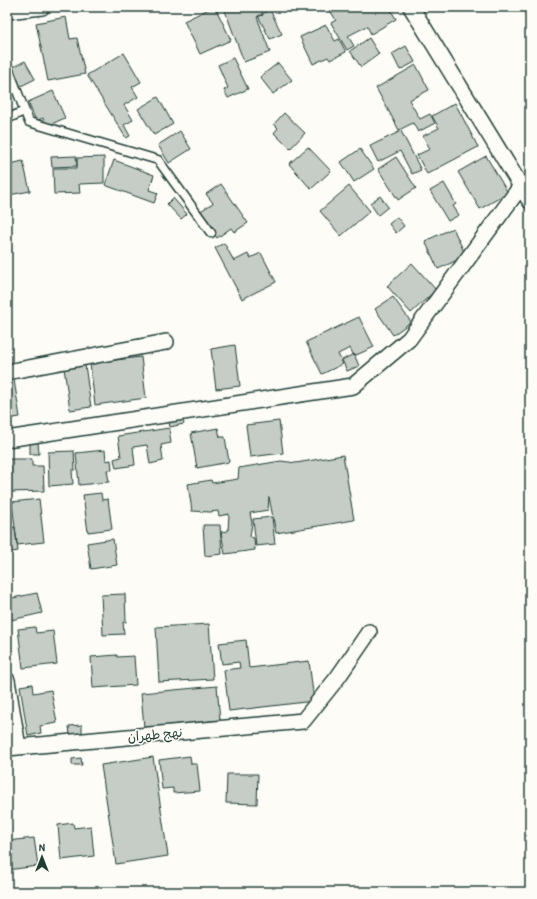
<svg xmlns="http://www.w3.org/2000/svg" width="537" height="899" font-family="'Patrick Hand','Playpen Sans Arabic',sans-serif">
<rect width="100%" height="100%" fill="#fdfcf7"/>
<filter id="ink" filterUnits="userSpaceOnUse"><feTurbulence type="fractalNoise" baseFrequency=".025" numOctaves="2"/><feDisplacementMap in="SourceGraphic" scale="8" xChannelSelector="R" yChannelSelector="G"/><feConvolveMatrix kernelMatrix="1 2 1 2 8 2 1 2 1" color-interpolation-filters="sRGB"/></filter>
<g filter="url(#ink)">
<path fill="#c6cdc7" stroke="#1f3d34" d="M213,7H215L231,40L200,54L184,21Z
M227,7H237L238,9L243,7H260L263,15L257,17L270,52L244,62L224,8Z
M333,7H389L396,19L371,34L367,26L348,36L354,46L347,50L331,23L336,20L329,9Z
M270,10L282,34L270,39L258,16Z
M66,17L70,39L77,38L85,74L48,81L36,23Z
M326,25L335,41L339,39L346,52L330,60L328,57L313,64L300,37Z
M369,38L379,54L361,67L350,51Z
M406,46L415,62L400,70L392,54Z
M124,53L141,82L132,87L138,97L124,105L133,120L124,125L130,136L126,138L87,75Z
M233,58L248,89L228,98L224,90L228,88L218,65Z
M25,61L35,79L19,87L9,69Z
M278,63L292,80L273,94L260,77Z
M416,65L429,90L409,100L420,119L430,114L435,123L418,132L413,123L399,130L376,88Z
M53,91L65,118L47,126L43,118L36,121L28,102Z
M158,97L173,124L154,135L138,109Z
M455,103L478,147L427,174L417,155L430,149L423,136L439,128L432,116Z
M284,113L305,133L290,149L274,133L278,128L274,124Z
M180,131L191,149L169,163L158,145Z
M401,131L421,170L412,174L400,151L378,162L370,146Z
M308,147L331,171L311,189L289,164Z
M360,149L374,169L354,182L341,162Z
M76,156L77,166L52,167L51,157Z
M486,156L508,193L480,209L458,172Z
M104,157V183L79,184L80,193L54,194L53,168H77V158Z
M396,157L416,188L398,200L378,169Z
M114,160L154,175L149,190L158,193L154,203L105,185Z
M7,161H9L10,164L23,161L30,191L9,195L8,192L7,193Z
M444,183L456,204L453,206L459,215L448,221L430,191Z
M221,184L248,223L234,232L231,228L217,238L199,212L213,203L206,194Z
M349,186L370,211L341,236L320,211Z
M380,196L388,207L378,215L370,203Z
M173,198L187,214L181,219L167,204Z
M397,217L404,226L396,233L389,224Z
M453,228L466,256L438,269L425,241Z
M224,243L234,261L248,254L250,258L261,253L276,282L242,299L215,248Z
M412,263L436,290L411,313L387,286Z
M393,297L411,322L393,335L375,309Z
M359,317L374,347L354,356L350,348L338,354L343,364L322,374L306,342Z
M235,345L240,386L216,389L211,349Z
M354,354L359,366L347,371L342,360Z
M141,357L146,398L95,405L90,363Z
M85,365L91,407L70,410L64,368Z
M14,380L20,417L7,419V381Z
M181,413L184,424L170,427L168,416Z
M279,421L283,453L250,457L246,425Z
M169,428L171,443L161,445L163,461L150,464L147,445L133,447L135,465L116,468L114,459L121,457L118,436Z
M218,428L220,437H225L229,462L197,468L191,433Z
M30,442H38L39,454H30Z
M105,450L106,461L111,460L112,470H107L109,482L79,485L76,453Z
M74,451L75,470H72L73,484L49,486L48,452Z
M343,455L354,520L276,533L269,497L268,510L250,513L252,523L250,537L254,538L255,550L225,554L221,532L228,531L229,514L219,516L218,511L210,512L192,511L188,484L211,480L212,483L238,479L239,468L281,461L296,463Z
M9,459H32V466H43L44,491L10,492Z
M101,493L102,500L108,499L112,529L88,532L83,495Z
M39,499L44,542L17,545L12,502Z
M272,517L275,544L256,546L253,519Z
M7,521L8,528L15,527L18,551L7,553Z
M203,525H220L222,554L205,556Z
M113,539L117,565L91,569L87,543Z
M37,593L42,613L11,620L7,599Z
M125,594L126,622H123L124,634L103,635L101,595Z
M209,624L213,679L159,682L156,627Z
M35,627L36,633L53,631L57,664L23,668L18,629Z
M246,640L249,668L309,661L314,701L229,711L224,670L240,668L239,662L222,664L219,643Z
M117,655V657L134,656L136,685L93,688L91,657Z
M32,684L33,693L51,690L57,723L40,726L41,733L28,736L20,686Z
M217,686L220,720L144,728L141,693Z
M82,725V734L70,735L69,726Z
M190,756L191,764H197L200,791L173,793V788L162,789L159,760Z
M153,757L168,856L116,864L101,765Z
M81,758L82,765H72V759Z
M227,774H258L257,804L226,803Z
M73,823L74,828L91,826L94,856L61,860L58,825Z
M34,838L38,866L7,870V841Z"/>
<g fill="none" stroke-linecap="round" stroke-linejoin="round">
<g stroke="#1f3d34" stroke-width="11">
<path id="service" d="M7,65L29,122L158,160L211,233
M7,119L24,111"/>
</g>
<g stroke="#1f3d34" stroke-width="18">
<path id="minor" d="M411,7L530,201
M7,11L42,7
M7,372L166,342
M7,439L353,386L409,339L521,186
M7,680L18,747
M7,748L303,721L338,677L369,632"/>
</g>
<use href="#service" stroke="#fdfcf7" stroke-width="8"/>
<use href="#minor" stroke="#fdfcf7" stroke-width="15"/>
</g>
</g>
<g text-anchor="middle" stroke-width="3" stroke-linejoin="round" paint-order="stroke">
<g font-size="13" fill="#1f3d34" stroke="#fdfcf7">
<text transform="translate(155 734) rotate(-5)" y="5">نهج طهران</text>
</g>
</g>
<rect width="537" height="899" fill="none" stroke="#fdfcf7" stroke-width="24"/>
<rect x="12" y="12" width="513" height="875" fill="none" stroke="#1f3d34" stroke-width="1.5" filter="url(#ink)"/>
<g transform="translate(42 857)" stroke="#fdfcf7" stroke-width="3" paint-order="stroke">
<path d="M0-3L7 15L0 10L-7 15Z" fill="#1f3d34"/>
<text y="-6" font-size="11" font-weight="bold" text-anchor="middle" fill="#1f3d34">N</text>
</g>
</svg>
